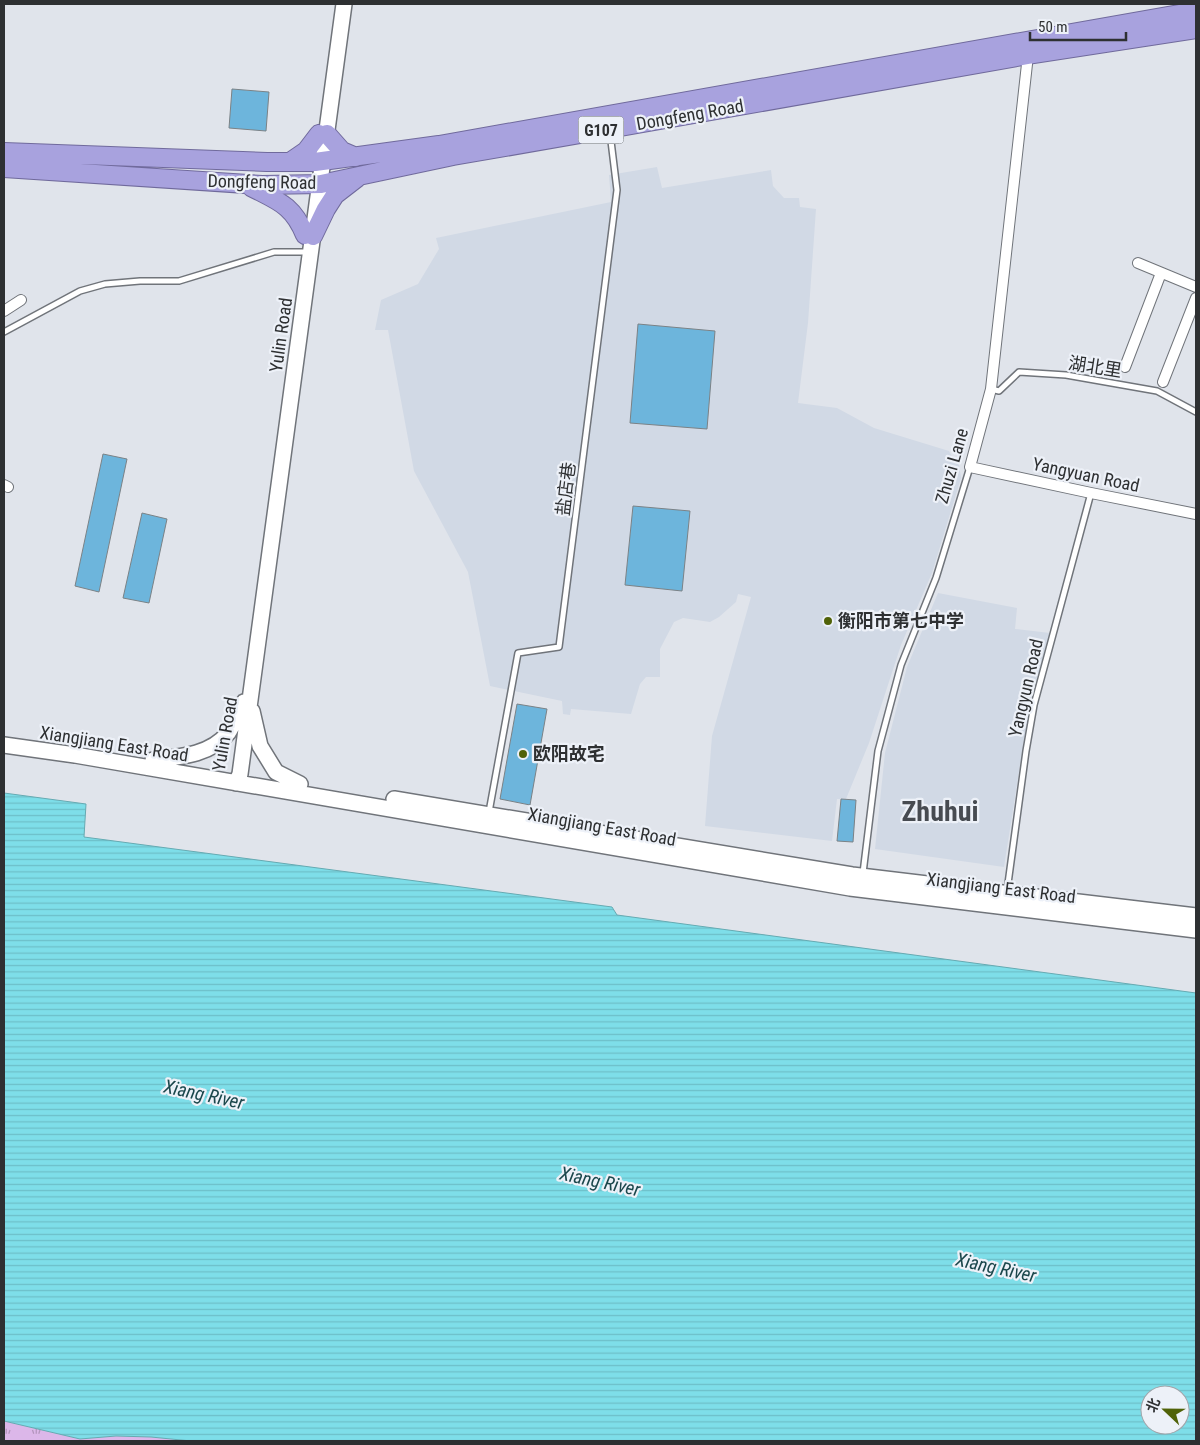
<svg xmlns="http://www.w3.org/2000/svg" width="1200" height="1445" font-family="'Roboto Condensed','Noto Sans SC',sans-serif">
<defs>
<pattern id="grass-tufts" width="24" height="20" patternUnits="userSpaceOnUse" patternTransform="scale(1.25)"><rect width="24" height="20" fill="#dcb7e9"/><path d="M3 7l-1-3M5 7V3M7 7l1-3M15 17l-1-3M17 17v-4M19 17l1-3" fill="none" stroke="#b395bd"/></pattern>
<pattern id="water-rules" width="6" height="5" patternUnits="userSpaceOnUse" patternTransform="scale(1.25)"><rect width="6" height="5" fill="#7edee9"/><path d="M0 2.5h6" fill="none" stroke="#6dbfc8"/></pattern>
</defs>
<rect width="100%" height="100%" fill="#e0e4eb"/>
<path fill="#d1d9e5" d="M657,167L662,188L771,170L773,186L784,198H799L800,207L816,209L808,323L798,403L837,408L874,428L949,451L952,457L959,465L961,478L932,573L901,645L869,743L846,799H837L832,841L705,826L712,736L751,597L738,594L736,602L719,617L710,622L683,618L674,622L660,649V677H646L640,684L631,714L571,709L570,715L563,714L562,701L490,686L468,572L414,471L388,330H375L381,300L418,284L439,249L436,238L611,202L609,175Z
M938,593L1017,608L1015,629L1050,633L1030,702L1004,867L875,849L885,753L907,667Z"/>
<path fill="url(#grass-tufts)" d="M4,1421L80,1439L116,1436L151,1437L191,1441H4Z"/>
<path fill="url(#water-rules)" stroke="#66aab2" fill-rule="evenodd" d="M4,793L86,804L84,837L612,907L617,915L1196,993V1441H191L151,1437L116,1436L80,1439L4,1421ZM1150,1395H1180V1425H1150Z"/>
<path fill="#6db5dc" stroke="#7b8286" d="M232,89L269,92L266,131L229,128Z
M638,324L715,331L707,429L630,423Z
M103,454L127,459L99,592L75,586Z
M633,506L690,511L682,591L625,585Z
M142,513L167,519L149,603L123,598Z
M517,704L547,709L530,805L500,799Z
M841,799L856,800L853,842L837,841Z"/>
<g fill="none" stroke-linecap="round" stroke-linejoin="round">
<g stroke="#70747a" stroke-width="8">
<path id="service" d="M4,332L80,291L105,284L140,281H179L274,252H303
M991,389L999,391L1019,372L1066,375L1157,391L1196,412
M489,812L518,653L559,647L617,190L610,133
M863,873L878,751L901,665L936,578L970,467
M1007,891L1026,751L1034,705L1091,493"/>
</g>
<g stroke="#70747a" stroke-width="12">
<path id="minor" d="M1028,55L991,389L970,467L1091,493L1196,514
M1138,263L1196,287
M4,311L21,300
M1125,367L1161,273
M1163,382L1196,298
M4,485L8,487"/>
</g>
<g stroke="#70747a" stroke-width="18">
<path id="secondary" d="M252,711L260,746L276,772L300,784
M4,745L75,755L850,888L1196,930
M153,760C179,757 211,755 228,733C234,724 239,711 244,702
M236,783L240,774L344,4
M394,799L852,875L1196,916"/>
</g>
<g stroke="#706a9c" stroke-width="20">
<path id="trunk" d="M327,134L342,151L356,157
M4,152L267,162H315L439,145L1196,11
M290,162L306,151L319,134
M4,168L262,185L321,184L453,156L609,129L1028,55L1196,29
M251,187C278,201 293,205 305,235
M313,236L326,209L335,195L357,178"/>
</g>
<use href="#service" stroke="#fff" stroke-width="5"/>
<use href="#minor" stroke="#fff" stroke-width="10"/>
<use href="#secondary" stroke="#fff" stroke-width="15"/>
<use href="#trunk" stroke="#a8a2de" stroke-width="18"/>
</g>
<g fill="#506208" stroke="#edf1f8" stroke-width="2">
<circle cx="828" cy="621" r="5"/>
<circle cx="523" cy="754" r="5"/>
</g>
<g text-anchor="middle" stroke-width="4.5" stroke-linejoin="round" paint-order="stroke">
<rect fill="#edf1f8" stroke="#676a6d" stroke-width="1" x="578.5" y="116.5" width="45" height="27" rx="4"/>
<g font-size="16" font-weight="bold" fill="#2e3032">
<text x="601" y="136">G107</text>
</g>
<g font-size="18" fill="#2e3032" stroke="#edf1f8">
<text transform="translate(690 115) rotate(-10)" y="6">Dongfeng Road</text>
<text transform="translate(262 182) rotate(1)" y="6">Dongfeng Road</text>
<text transform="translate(281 335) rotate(-82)" y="6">Yulin Road</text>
<text transform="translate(1095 367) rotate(9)" y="6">湖北里</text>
<text transform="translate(952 466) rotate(-74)" y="6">Zhuzi Lane</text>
<text transform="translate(1086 475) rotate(12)" y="6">Yangyuan Road</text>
<text transform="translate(566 489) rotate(-83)" y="6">盐店巷</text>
<text transform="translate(1026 688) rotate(-77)" y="6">Yangyun Road</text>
<text transform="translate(225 734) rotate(-80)" y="6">Yulin Road</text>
<text transform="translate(114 744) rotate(9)" y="6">Xiangjiang East Road</text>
<text transform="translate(602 827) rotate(10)" y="6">Xiangjiang East Road</text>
<text transform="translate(1001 888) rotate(7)" y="6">Xiangjiang East Road</text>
</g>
<g font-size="18" font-weight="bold" fill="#2e3032" stroke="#edf1f8" text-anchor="start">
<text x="838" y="627">衡阳市第七中学</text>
<text x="533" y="760">欧阳故宅</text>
</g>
<g font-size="19" font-style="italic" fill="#1b474c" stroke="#edf1f8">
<text transform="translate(204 1094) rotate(12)" y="7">Xiang River</text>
<text transform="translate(600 1181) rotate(12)" y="7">Xiang River</text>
<text transform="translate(996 1267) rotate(12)" y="7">Xiang River</text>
</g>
<g font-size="28" font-weight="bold" fill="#474b51" stroke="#edf1f8">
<text x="940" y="821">Zhuhui</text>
</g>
</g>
<rect width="1200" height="1445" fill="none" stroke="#2e3032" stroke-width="10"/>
<g transform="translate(1165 1410) rotate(292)"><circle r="24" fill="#edf1f8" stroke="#a1a4a9"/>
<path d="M0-4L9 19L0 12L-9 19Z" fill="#506208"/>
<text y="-8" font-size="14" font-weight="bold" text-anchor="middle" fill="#2e3032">北</text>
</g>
<path d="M1030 32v8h96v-8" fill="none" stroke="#2e3032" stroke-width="2.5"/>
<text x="1038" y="32" font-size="15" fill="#2e3032" stroke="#edf1f8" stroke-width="4" paint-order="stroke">50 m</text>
</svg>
